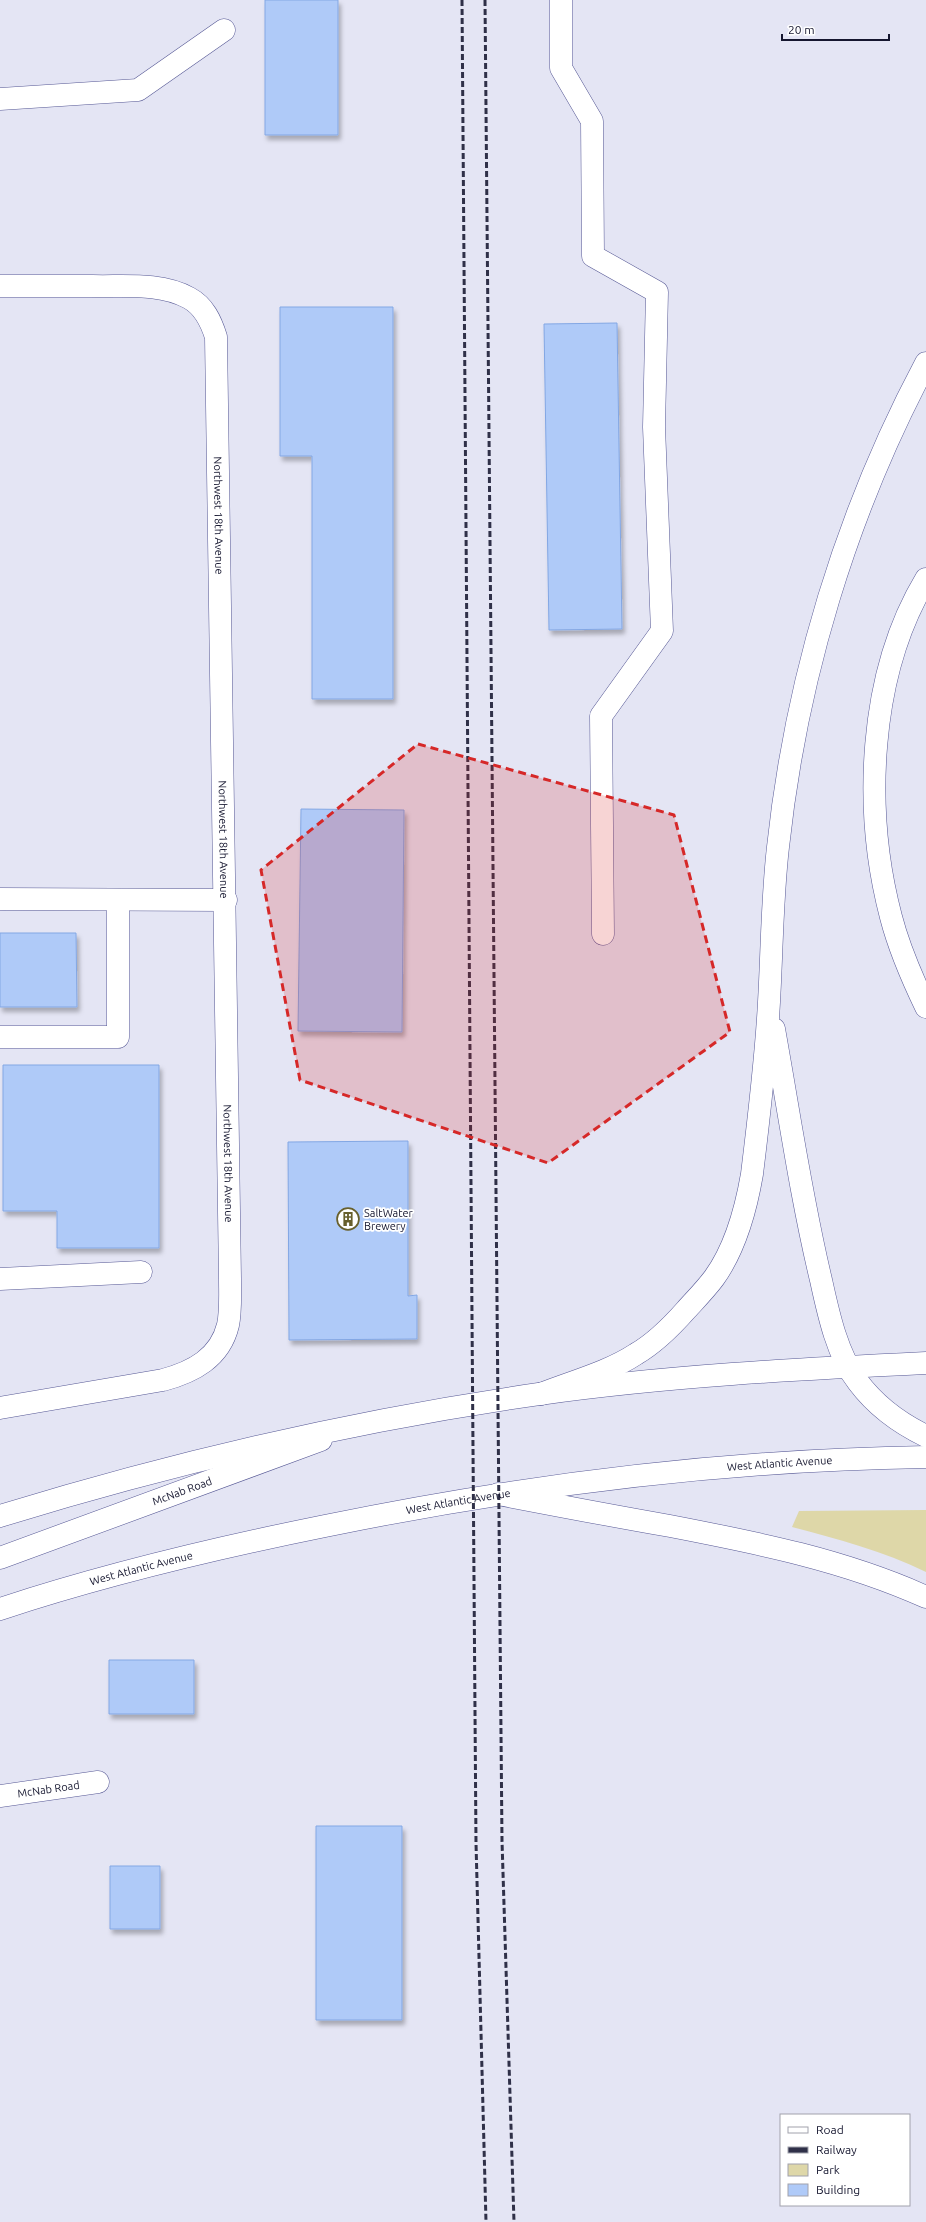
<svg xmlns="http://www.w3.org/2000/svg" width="926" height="2222" font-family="Ubuntu,sans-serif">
<defs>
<filter id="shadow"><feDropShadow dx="2.5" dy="4.5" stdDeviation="2" flood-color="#0004"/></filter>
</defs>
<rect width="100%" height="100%" fill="#e4e5f4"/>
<path fill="#ded7a8" d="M926,1510V1572C883,1551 838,1539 792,1527L799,1511Z"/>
<path fill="#afcaf8" stroke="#83a7e4" filter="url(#shadow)" d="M265,0H338V135H265Z
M280,307H393V699H312V456H280Z
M617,323L622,629L549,630L544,324Z
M301,809L404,810L402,1032L298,1031Z
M0,933H76L77,1007H0Z
M3,1065H159V1248H57V1211H3Z
M408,1141V1296L417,1295V1339L289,1340L288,1142Z
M109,1660H194V1714H109Z
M316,1826H402V2020H316Z
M110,1866H160V1929H110Z"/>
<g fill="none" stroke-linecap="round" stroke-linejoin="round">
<g stroke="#565895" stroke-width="23">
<g id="minor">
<path d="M561,0V68L592,121L593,256L657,292L654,427L662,631L601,716L603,934"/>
<path d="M0,99L138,90L224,30"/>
<path id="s1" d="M0,286C31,286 61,286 92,286C123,287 160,282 189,298C204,306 211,321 216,337L230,1279C230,1294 231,1311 228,1325C220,1358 193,1372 163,1380L0,1408"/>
<path d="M0,899L226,900"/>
<path d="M0,1037H118V900"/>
<path d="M0,1279L141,1272"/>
<path id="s2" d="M0,1558L321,1440"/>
<path id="s3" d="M0,1796L98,1782"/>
</g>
</g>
<g stroke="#565895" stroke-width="23">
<g id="major">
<path d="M0,1516C176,1462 357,1420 539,1394C666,1376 798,1369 926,1363"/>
<path id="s4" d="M0,1609C106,1574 216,1548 325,1526C524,1485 724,1460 926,1457"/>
</g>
</g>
<g stroke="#565895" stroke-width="23">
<path id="highway" d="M926,579C868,675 863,811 891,917C899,948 912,978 926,1007
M774,1029C789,1112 801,1197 821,1280C828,1312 837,1355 858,1382C876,1406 899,1423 926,1436
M541,1394C571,1382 609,1372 636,1354C655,1343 671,1327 686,1310C695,1300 705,1290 714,1278C735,1249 746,1209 752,1174C759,1117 766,1059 769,1002C772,950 772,899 778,847C796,679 846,513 926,363
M498,1494C555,1505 613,1516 670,1526C758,1543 844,1560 926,1597"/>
</g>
<use href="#minor" stroke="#fff" stroke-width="22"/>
<use href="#major" stroke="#fff" stroke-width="22"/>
<use href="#highway" stroke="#fff" stroke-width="22"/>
<path stroke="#2f3048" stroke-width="3" stroke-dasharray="6 3" stroke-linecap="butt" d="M462,0L476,1843L486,2222
M485,0L502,1841L514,2222"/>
</g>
<path fill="#d62828" fill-opacity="0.2" stroke="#d62828" stroke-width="3" stroke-dasharray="8 5" stroke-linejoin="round" d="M418,744L674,815L730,1032L548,1163L300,1080L261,870Z"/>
<defs>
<g id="building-ring" transform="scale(1.15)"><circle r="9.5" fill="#fff" stroke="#68602d" stroke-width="1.5"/><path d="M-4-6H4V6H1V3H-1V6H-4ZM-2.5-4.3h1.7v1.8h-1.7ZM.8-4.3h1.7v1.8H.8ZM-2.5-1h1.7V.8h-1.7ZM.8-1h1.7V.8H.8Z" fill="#68602d"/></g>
</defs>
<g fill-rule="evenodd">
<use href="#building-ring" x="348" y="1219"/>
</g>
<g text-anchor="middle" stroke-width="3.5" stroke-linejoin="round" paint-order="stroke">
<g font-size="11" fill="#15162f" stroke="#fff">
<text dy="4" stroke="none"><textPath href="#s1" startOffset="418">Northwest 18th Avenue</textPath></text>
<text dy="4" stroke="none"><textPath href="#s1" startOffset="742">Northwest 18th Avenue</textPath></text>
<text dy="4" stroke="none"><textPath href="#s1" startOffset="1066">Northwest 18th Avenue</textPath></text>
<text dy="4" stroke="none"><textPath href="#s4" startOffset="795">West Atlantic Avenue</textPath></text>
<text dy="4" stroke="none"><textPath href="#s2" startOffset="194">McNab Road</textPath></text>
<text dy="4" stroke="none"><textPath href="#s4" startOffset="471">West Atlantic Avenue</textPath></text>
<text dy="4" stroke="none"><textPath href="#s4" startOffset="147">West Atlantic Avenue</textPath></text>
<text dy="4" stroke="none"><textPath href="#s3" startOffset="49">McNab Road</textPath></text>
</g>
<g font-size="11" fill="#15162f" stroke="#fff" text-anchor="start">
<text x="364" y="1217">SaltWater<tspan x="364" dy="13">Brewery</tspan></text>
</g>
</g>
<rect x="780" y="2114" width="130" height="92" fill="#ffffff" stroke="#a1a2ac"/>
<rect x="788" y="2127" width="20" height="6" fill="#ffffff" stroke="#a1a2ac"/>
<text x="816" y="2134" font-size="12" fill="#15162f">Road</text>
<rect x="788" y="2147" width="20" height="6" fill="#2f3048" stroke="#a1a2ac"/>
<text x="816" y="2154" font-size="12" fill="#15162f">Railway</text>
<rect x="788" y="2164" width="20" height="12" fill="#ded7a8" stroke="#a1a2ac"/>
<text x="816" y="2174" font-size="12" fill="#15162f">Park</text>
<rect x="788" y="2184" width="20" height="12" fill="#afcaf8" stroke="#a1a2ac"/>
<text x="816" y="2194" font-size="12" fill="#15162f">Building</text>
<path d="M782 34v6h107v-6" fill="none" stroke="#15162f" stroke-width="2"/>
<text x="788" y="34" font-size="12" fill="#15162f" stroke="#ffffff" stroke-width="3" paint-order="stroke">20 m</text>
</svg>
